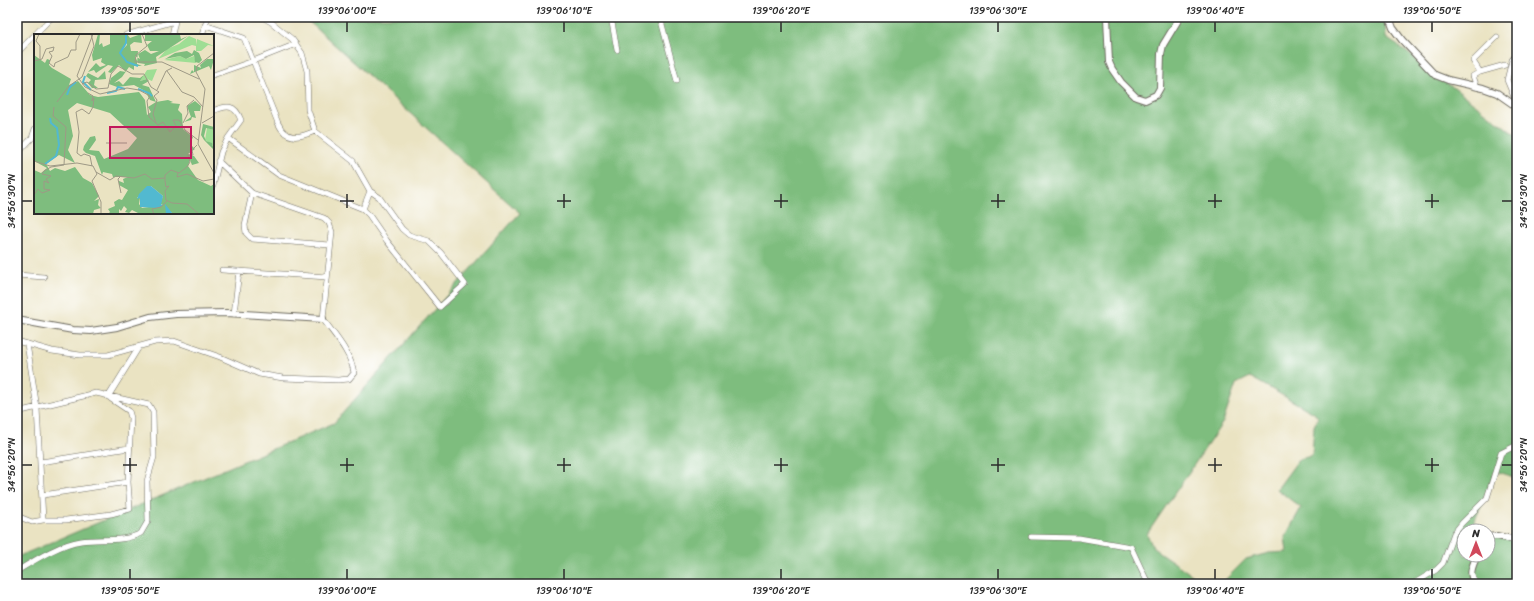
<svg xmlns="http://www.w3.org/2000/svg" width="1534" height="601" font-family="Sriracha,sans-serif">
<rect width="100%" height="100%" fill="#fff"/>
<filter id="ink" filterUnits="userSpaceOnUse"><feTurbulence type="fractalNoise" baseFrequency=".025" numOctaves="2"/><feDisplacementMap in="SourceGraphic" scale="8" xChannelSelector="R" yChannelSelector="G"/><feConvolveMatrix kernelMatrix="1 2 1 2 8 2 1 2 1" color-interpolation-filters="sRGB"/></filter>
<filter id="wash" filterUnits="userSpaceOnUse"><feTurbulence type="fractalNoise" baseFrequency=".012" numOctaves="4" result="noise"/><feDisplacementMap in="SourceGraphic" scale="16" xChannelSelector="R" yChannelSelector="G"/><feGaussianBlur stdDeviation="0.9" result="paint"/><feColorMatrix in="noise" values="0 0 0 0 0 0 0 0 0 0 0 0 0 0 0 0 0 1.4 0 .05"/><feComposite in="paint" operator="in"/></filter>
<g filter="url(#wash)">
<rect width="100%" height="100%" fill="#eae3c2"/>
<path fill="#7ebd7e" stroke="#547454" d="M304,17H1385L1386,38L1400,47L1517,136V478L1495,471L1473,525L1475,531H1464V555H1488V542L1490,536L1517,540V584H1221L1246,559L1269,553L1287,552L1285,537L1301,508L1277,489L1299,459L1312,456L1314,426L1318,418L1314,413L1250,377L1236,384L1223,422L1147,534L1153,548L1205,584H17V557L334,423L520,213Z"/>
</g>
<g filter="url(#ink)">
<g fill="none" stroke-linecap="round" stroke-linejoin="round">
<g stroke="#6e6b60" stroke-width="6">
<path id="minor" d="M611,17L617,50
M660,17L677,81
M205,25L244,38L278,123C286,141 299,138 315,131
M126,35L175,21
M172,35L175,21L174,17
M202,35L208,17
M17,53L52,17
M1517,54L1512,60L1507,80L1517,104
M1480,72L1473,61L1497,37
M213,75L253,61L296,44
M1477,87L1473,76L1480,72L1505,65
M213,111C227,105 235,104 241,120L228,138L221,152L213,186
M228,138L279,175L363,209L369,215L387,241L440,307L465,284L441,253L429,241L409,235L402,229L379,197L370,191L353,161L315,131L308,110L307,71L302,53L292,39L271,22L262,17
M17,154L32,138L35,129
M252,193L245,225L246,233L252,239L330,245
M363,209L370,191
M222,270L327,277
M17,275L44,277
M234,314L239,271
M17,341L52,351L80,355H108L155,342L174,341L220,357L259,374L283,378L338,380L349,379L354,373C351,353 335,336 323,319L332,232L329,223L324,218L252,193L218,161
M27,344L37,408L43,520
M108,397L139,347
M17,412L96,393L149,405L153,412L154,457L147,481L148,521L141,533C123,543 101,538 81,541C60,544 35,560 17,571
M41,462L129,448
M43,495L128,482
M17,516L32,522L43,520H66L111,514L130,509L128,482L131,418L129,411L111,399
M1031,537L1079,538L1131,547L1146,579L1155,584
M1413,584L1436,570L1443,563L1454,533L1462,523L1487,498L1501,453L1517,445"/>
</g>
<g stroke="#6e6b60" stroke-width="8">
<path id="tertiary" d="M1107,17L1109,62L1112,69L1121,82L1136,97L1145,100L1156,95L1160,88L1161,54L1163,45L1180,17
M1389,17L1393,28L1402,40L1435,75L1448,80L1483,88L1497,93L1517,107
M17,320L73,330L91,331L117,327L150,317L176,314L227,313L323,319
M1488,537L1497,536L1517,540
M1476,584C1467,574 1473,566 1477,555"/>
</g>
<use href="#minor" stroke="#fff" stroke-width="5"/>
<use href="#tertiary" stroke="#fff" stroke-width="6"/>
</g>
</g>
<path fill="none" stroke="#2b2b2b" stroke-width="1.5" d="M130,22V32M347,22V32M564,22V32M781,22V32M998,22V32M1215,22V32M1432,22V32M347,194V208M564,194V208M781,194V208M998,194V208M1215,194V208M1432,194V208M22,201H32M340,201H354M557,201H571M774,201H788M991,201H1005M1208,201H1222M1425,201H1439M1502,201H1512M130,458V472M347,458V472M564,458V472M781,458V472M998,458V472M1215,458V472M1432,458V472M22,465H32M123,465H137M340,465H354M557,465H571M774,465H788M991,465H1005M1208,465H1222M1425,465H1439M1502,465H1512M130,569V579M347,569V579M564,569V579M781,569V579M998,569V579M1215,569V579M1432,569V579"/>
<g transform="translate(34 34)">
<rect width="180" height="180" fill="#eae3c2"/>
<path d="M155,2L162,5V11L163,5L180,12L174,11L167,17H162V12L158,11L124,25L133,15L145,10ZM146,22L152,25L160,22L162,29L130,26ZM123,35L118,47L113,45L106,47L113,36ZM173,94L180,96V112L171,106Z" fill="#9ede94"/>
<path d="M64,0H66L65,11L68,9L69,13L76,10V1L91,0V10L87,17L93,11V0L96,4L107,0L108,9L100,8L96,11L97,17H104L103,30L108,32H100V36L95,33L88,43L80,49L85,47L89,51L96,43L106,44L110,41L106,47L113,45L115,47L108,51L115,53L122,68L134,66L139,68L136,69L146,70L144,76L148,80L149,95L159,103L156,110L161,115L154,120L160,122L165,129L158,131L156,126L154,132L164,146L177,152L180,150V180H139L132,173V180H106L98,176L95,179L91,178L93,175L90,172L87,177L85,175V180H74L76,178L74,175L81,172L80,168L85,165L88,166L94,156L85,151V147L90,149L89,145L94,143H79L78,140L69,138L68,141L61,122L52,119L49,116L50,112L56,103L61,102L62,106L55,116L65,117L70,125L94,115L103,104L76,79L43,69L34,76L39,102L34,116L41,129L25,121L12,130L16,137L21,134L31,137L41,133L49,144L58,149L65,162L60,167L65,165L64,171L67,174L60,176L59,180H0V136L7,139L13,134L0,127V21L11,29L13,25L16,26L15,31L18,34L37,45L35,51L44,47L56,61L64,63L105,58L111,66L113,81L117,78L114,73L122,68L116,66L111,57L100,51L83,53L75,50L77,44L86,37L92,38L85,31L77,39L74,38L79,32L74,31L62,39L60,36L54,38L62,29L66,33L72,31L67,28L68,24L59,27L58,21ZM117,152L129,162L126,170L129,171L108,174L105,170L106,164H103L113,153ZM111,0L146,1L147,5L154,2L122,23L123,29L110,32L111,30L104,29L101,22L106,25L104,20L111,16L117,20L125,17H116L113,11L118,7H111ZM160,16L165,19L168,26L165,29L161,28L160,21L152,25L146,22L131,25L141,19L153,17L158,20ZM173,25H180L177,36L175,32L156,40L158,36L160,38V31L167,34L166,31ZM71,37L72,45L61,46L60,51L64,54H58L54,49L57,46L52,42L54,39L64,44ZM161,67L167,72L166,77H160L162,84L158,83L157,86L150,88L157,83L153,72ZM169,90L180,93V96L172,94L170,102L172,107L178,109L180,116L170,106L167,101Z" fill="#7ebd7e" fill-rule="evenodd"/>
<path d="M117,152L129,162L127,171L131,170L139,180H132L131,170L124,174L106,173V164L103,165L105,160L113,152Z" fill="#52b9d0"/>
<path fill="none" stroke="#52b9d0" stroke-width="2" d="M92,0V9L86,19L93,28L104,32M51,42L49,48L57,56M104,55L115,59L118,62M73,59L82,57L84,53L91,55M33,61L36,53L42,48M11,130L22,122L25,111L23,94L17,89L16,84"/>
<path fill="none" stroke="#9e9986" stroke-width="1" d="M5,0L2,7L6,12V26M59,0L43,42L51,53L66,60L93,54L105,56L116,62L113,67L115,83L124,91L129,88L136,98L142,92L139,86H145L151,96L164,106M108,0L113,12L102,21L101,28H128L165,45M180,19L163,32L162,38L171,55L164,110L180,139M0,27L8,25L12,15L20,13L19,17L15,18L18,22L15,29L20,33L21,29L34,23L37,16H42V8L46,0M133,37L148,58L160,63L169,73M48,50L53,48L62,55L74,54L77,40L84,32L98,40H110L117,53L125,58L120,62L123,66L119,80L122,89M123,56L132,37L138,34M54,59L59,62L58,67L60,64L59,73L55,80L48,75L42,78L45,98L43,119L47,122L50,120L56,122L58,132M23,68L35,52L48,43L60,12L57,0M20,73L19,82L32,93L30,131M149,89L154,79L153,72L160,66M168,89L180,82M72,109H93M163,111L158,116L159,121H154L156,128L153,133L145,139L137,136L131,141V147L132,153L135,152L131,157L132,166L138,169L153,170L165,180M0,127L16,132L43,129L59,132L63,140L58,147L67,168V180M62,138L76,146L82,142L100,144L111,140L118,145L131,144M144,139L143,143L153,140L169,147L180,145M87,159L84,145L87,142M0,161L4,155L8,159L16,156L10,155V147L15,149L12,145L17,142L8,140L10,137L17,133L30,131M120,180L118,175L127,173L133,167"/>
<path fill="#c2185b" fill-opacity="0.15" stroke="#c2185b" stroke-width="2" d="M76,93H157V124H76Z"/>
<rect width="180" height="180" fill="none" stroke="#2b2b2b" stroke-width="2"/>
</g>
<rect width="1534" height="601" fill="none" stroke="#fff" stroke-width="44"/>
<g transform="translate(1476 543)"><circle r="19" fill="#ffffff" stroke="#aaaaaa"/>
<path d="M0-3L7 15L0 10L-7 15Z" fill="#d1495b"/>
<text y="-6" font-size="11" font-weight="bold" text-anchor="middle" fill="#2b2b2b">N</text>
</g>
<rect x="22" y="22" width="1490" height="557" fill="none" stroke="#2b2b2b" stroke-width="1.5"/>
<g font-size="10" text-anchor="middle" fill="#2b2b2b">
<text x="130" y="14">139°05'50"E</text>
<text x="347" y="14">139°06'00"E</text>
<text x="564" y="14">139°06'10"E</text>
<text x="781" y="14">139°06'20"E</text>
<text x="998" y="14">139°06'30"E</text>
<text x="1215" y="14">139°06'40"E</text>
<text x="1432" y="14">139°06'50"E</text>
<text transform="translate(11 201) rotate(-90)" y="4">34°56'30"N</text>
<text transform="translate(1523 201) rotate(-90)" y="4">34°56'30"N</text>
<text transform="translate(11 465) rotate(-90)" y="4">34°56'20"N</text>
<text transform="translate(1523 465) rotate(-90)" y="4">34°56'20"N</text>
<text x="130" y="594">139°05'50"E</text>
<text x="347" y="594">139°06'00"E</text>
<text x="564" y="594">139°06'10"E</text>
<text x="781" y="594">139°06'20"E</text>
<text x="998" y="594">139°06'30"E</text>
<text x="1215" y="594">139°06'40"E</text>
<text x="1432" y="594">139°06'50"E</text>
</g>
</svg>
